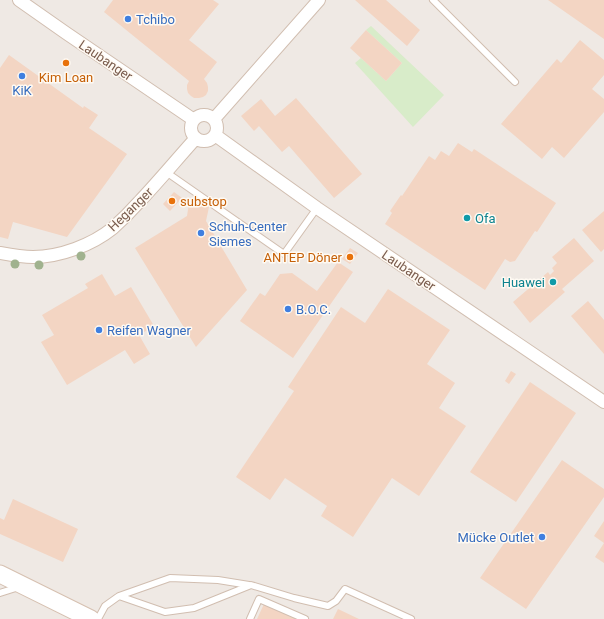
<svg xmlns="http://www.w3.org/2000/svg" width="604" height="619" font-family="Roboto,sans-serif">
<rect width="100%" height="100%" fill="#fdf6ec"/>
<path fill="#efe9e4" d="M0,0H604V619H0Z"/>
<path fill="#d8ecc9" d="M371,26L444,95L413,127L355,63L361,58L386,81L402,63L366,30Z"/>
<path fill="#f3d5c3" d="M113,0H213L219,4L189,40L217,62L204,79L207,83L208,87V91L206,95L203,97L199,98H194L191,96L188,93L187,89V85L189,81L104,12Z
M355,0H386L420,30L407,46Z
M548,0H604V39Z
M366,30L402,63L386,81L350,48Z
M580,40L604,60V75L592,89L604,99V112L564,158L552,147L542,159L501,124L557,59L561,63Z
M9,55L83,108L84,106L98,115L89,128L127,154L67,237L13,222L8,239L0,237V68Z
M296,98L362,174L334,198L289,146L282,152L259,126L254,131L241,116L261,99L275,116Z
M458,143L472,152L474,149L556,203L537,232L535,231L515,261L510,262L505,259L485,290L385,224L392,213L390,211L401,195L402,196L429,156L435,160L441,151L449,156Z
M174,192L182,198L170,211L163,204Z
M189,203L209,207L206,221L247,290L196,347L135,248L187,216Z
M604,211V249L601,252L582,230Z
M574,238L594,261L562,289L565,292L530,323L513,302L548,272L550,275L554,271L552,268L557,263L552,257Z
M350,248L358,253L350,264L342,259Z
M338,262L353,272L293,358L240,321L260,293L265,296L280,274L292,273L317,291Z
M102,274L115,296L131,287L154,326L139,335L150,354L134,364L125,350L67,385L41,342L54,335L42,315L88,288L85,284Z
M388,289L450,330L427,364L455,383L439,408L466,426L419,496L392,478L353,537L321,516L327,506L285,478L270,500L236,477L294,391L288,387L341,307L365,323Z
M588,301L604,320V354L571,316Z
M511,371L516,374L509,384L505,381Z
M530,382L576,413L516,502L470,472Z
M562,460L604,489V497L526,609L480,578Z
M13,499L78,529L63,562L0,534V518L4,520Z
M604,521V543L594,536Z
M604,543V563L595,557Z
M264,604L296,619H257Z
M338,609L359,619H333Z"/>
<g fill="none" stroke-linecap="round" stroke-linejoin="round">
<g stroke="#d1beb0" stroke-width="8">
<path id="lane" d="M433,0L515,82
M166,172L284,254L317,208
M0,593L19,587
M119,596L170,578L218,580L249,585
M98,619L105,606L119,596L165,612L194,608L251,585L294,598L328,606L336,601L345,589L411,619
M250,619L259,599L305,619"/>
</g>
<g stroke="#d1beb0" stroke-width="14">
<path id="street" d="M19,0L66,33L194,120
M191 128a13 13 0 1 1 26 0a13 13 0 1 1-26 0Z
M214,119L319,0
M215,135L317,208L604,402
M0,253C11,255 22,257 33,257C60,257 92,245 113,228C122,220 131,211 139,202C159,181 177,159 196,138"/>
</g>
<g stroke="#d6c0b0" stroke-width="19">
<path id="secondary" d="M0,574L91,619"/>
</g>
<use href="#lane" stroke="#fff" stroke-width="6"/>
<use href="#street" stroke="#fff" stroke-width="12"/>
<use href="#secondary" stroke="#fff" stroke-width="17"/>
</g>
<g fill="#a0b28e">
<circle cx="81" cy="256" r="4.5"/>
<circle cx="15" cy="264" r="4.5"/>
<circle cx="39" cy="265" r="4.5"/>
</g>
<g fill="#3f7fe0" stroke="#fffaf3" stroke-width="1.5">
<circle cx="128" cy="19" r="4"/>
<circle cx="22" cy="76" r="4"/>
<circle cx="201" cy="233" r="4"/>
<circle cx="288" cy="309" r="4"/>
<circle cx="99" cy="330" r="4"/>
<circle cx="542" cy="537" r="4"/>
</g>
<g fill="#e8710a" stroke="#fffaf3" stroke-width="1.5">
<circle cx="66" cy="63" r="4"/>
<circle cx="172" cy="201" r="4"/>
<circle cx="350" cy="257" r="4"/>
</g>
<g fill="#0f9aa8" stroke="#fffaf3" stroke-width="1.5">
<circle cx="467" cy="218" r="4"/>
<circle cx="553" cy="282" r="4"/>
</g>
<g text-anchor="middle" stroke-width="3" stroke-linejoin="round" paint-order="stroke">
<g font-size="13" fill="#366cbe" stroke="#fffaf3" text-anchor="start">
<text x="136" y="24">Tchibo</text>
<text x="22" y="95" text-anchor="middle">KiK</text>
<text x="209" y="231">Schuh-Center<tspan x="209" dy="15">Siemes</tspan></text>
<text x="296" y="314">B.O.C.</text>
<text x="107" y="335">Reifen Wagner</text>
<text x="534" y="542" text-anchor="end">Mücke Outlet</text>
</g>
<g font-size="13" fill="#7a5c4d" stroke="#fffaf3">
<text transform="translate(106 60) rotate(34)" y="5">Laubanger</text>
<text transform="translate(130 209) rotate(-44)" y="5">Heganger</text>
<text transform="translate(409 270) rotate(34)" y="5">Laubanger</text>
</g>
<g font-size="13" fill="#c56008" stroke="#fffaf3">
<text x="66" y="82">Kim Loan</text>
<text x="180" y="206" text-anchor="start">substop</text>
<text x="342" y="262" text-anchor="end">ANTEP Döner</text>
</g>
<g font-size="13" fill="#0d838f" stroke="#fffaf3" text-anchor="start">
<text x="475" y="223">Ofa</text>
<text x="545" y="287" text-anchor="end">Huawei</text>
</g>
</g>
</svg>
